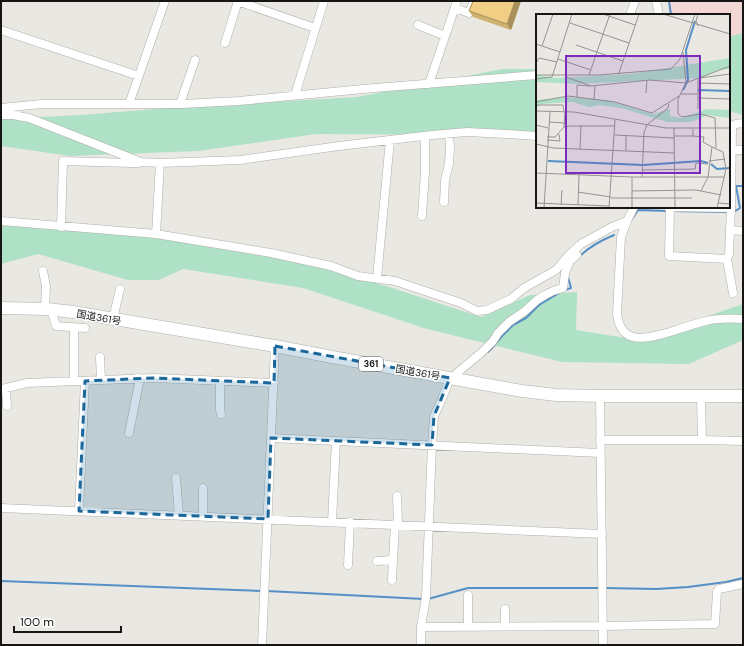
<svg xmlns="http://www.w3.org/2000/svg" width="744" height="646" font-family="'DM Sans','Noto Sans JP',sans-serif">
<rect width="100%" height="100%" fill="#eae8e3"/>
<path fill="#f2d7d5" d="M670,1H743V64L729,63V15H678L670,11Z"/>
<path fill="#aee1c6" d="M743,33V115L729,111V37Z
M503,69H537V135L316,134L198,151L70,156L1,146V119L81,115L167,108L357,97Z
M1,226L87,228L229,243L386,286L481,317L530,295L577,292L576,330L638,340L743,304V340L689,364L562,362L427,329L303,288L183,269L159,280H128L38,254L1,264Z"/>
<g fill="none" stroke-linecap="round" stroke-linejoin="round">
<path stroke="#568fc5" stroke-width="2" d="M669,1L671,15
M638,210L668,211
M672,211L727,212
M734,211L737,210L740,208L736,186H743
M632,219L640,207
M580,256C589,247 602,240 614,235
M565,290L571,288L568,277
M488,352L492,348L502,336L513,325L526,318L539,305L559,293
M1,581L262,591
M605,588L656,589L688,587L726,582L743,578
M267,591L424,599
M428,599L468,588H601"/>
<g stroke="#b0aea9" stroke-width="9">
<path id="minor" d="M237,1L315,28
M656,1L659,15
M455,8L469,13L474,1
M630,15L635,1
M418,25L445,36
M1,30L139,76
M225,43L238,1
M429,84L457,1
M295,95L324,1
M129,104L165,1
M180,104L195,60
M1,108L42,104H183L239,101L374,88L537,75
M1,115H13L29,118L141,162L160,163L240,160L339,146L432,135L467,132L507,134L537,136
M732,126L731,208L729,254L727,259L733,293
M729,127L736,124L743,123
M732,150H743
M444,202L445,180L449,164L450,148L449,134
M634,207L627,221L621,237L617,314C621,347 648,338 670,332C682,328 694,324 706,321C718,318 730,318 743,319
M668,207L731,208
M670,207L669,256L727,259
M422,216L425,172V136
M1,221L156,234L271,253L331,266L358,276L395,281L461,303L477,311L487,310L511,299L524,288L556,270L568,256L581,244L612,227L627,221
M61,227L63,161L132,163H138
M730,230L743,231
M156,234L160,163
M43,271L46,286L45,309
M377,278L390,140
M51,309L56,326L85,328
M113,319L120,289
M74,328V381
M100,357L101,380
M454,379L457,373L482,352L493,341L498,333L509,322L525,311L537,300L545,295L553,291L563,288L565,273L570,261L577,255
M220,381V410L221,414
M6,388L7,406
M1,389L6,388L27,383L153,378L274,383
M600,396L603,645
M129,433L139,383L137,378
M271,438L600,453
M600,440H702L701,396
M702,440L743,441
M176,478L179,515
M203,488V516
M397,496L398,524
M1,508L602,534
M79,511L85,381
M332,522L336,441
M377,561L393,560
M348,565L350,522
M392,580L395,524
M468,595V627
M505,626V609
M421,627L602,626L715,624L717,592L719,589L743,584
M262,645L275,346
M421,645V627L426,597L432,445L434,416L442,399L450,378"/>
</g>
<g stroke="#b0aea9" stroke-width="13">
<path id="highway" d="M1,308L47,309L73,312L275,346L332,357L522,391L556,395L600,396H743"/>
</g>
<use href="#minor" stroke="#fff" stroke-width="8"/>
<use href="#highway" stroke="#fff" stroke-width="12"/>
</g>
<path fill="#ceb272" d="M473,1H521L511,30L473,17L469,11Z"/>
<path fill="#a8915c" d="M515,1H521L511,30L507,24Z"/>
<path fill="#f0cf84" stroke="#a8915c" d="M473,1H515L507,24L469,11Z"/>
<path fill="#1b679a" fill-opacity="0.2" stroke="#1b679a" stroke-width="3" stroke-dasharray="8 5" stroke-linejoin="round" d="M275,346L450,378L434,416L432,445L271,438L268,519L79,511L85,381L153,378L274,383Z"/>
<g text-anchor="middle" stroke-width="3" stroke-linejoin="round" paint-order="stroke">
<rect fill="#fff" stroke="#5d5c5b" stroke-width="1" x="359" y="357" width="24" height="14" rx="3"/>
<g font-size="9" font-weight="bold" fill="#171615">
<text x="371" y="367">361</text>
</g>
<g font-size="10" fill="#171615" stroke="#fff">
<text transform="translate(99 317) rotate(10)" y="4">国道361号</text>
<text transform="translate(418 372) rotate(10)" y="4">国道361号</text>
</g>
</g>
<g transform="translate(536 14)">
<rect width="194" height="194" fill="#eae8e3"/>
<path d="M194,44V55L181,56L166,64L42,70L0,68V61L20,64L94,60ZM29,83L71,86L117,100L134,95V102L145,104L171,95L194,96V104L172,101L155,108H131L85,94L63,91L53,93L37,88L5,90L0,94V86Z" fill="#aee1c6"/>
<path fill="none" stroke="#568fc5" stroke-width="2" d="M147,76L152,66L150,36L159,7M164,80L163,76L194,77M12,147L107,151L165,147L172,149M175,150L181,155L194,154"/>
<path fill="none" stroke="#969491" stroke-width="1" d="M67,0L99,11M127,0L194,20M162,0L160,7L162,12M34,9L93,29M0,30L24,38M40,31L87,47M6,32L17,0M147,38L150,69L142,85V100L146,103L165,100L179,104L180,134M22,45L55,56M0,49L3,44L21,48M83,59L103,0M0,61H63L135,55L144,45L159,0M53,61L74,0M16,63L36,0M30,63L55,72L114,66L150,69L194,52M164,64L194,60M0,65L16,63M162,65V95M162,69L194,70M110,79L111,66M145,80H162M41,83V71L54,72M162,84L194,85M58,85L59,72M0,88L32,82L79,88L116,99L143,82M0,91H27L28,97M0,97L38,98L130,114H194M13,108L29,109M112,110L132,94L133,90M0,111L12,114M28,113L29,98M138,114L139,194M79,121L138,124M138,122H157V115M157,122L168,123L167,128L176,133M11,123H19L28,113L34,112H79M11,126L24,127L23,120M0,130L17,134L139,139M44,135L45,111M90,137V122M173,147L189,145M106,156L159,155L160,149L172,150M0,159L96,163H189M96,163V194M106,163L108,118L111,111M96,177L160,176L185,181M165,177L172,163L176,133L187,138L190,155L181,194M42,178L75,183M75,184H156M0,189L73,192M182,189L194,190M25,191L26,176M42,191L43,161M8,194L14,98M73,194L79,106"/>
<path fill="#7b2cbf" fill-opacity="0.15" stroke="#7b2cbf" stroke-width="2" d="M30,42H164V159H30Z"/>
<rect width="194" height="194" fill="none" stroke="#171615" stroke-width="2"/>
</g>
<rect width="744" height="646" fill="none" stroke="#171615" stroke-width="4"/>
<path d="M14 626v6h107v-6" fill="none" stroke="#171615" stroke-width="2"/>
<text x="20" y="626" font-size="12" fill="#171615" stroke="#ffffff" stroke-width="3" paint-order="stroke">100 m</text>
</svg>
